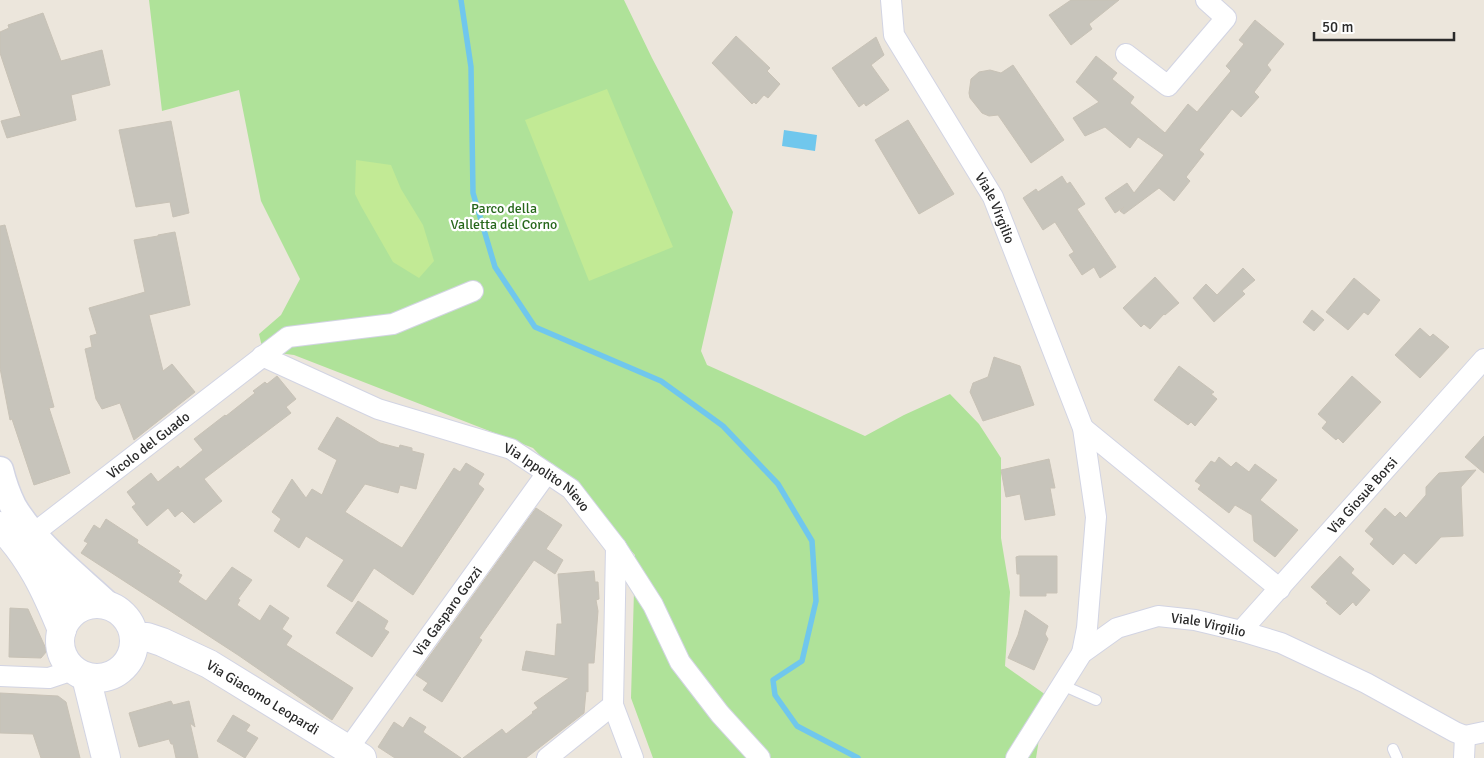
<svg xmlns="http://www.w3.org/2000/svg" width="1484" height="758" font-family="Signika,sans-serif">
<rect width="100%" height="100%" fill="#ece6dc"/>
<path fill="#afe299" d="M149,0H624L652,58L733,212L701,351L707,365L865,436L904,415L950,394L979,424L1001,458V538L1010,592L1005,666L1046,695L1036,758H653L631,698L635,555L533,448L294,355L263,351L259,334L281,315L300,279L261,201L239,90L162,111Z"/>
<path fill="#c2ea95" d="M607,89L673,247L589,281L525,120Z
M356,160L391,165L401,189L423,225L434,261L419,278L393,262L361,206L355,194Z"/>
<path fill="#70c7ed" d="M784,130L817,135L815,151L782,146Z"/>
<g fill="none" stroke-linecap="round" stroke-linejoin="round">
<path stroke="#70c7ed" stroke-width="5.5" d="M461,0L471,67L473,193L495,267L535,327L661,381L723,426L778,484L812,541L816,601L802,661L773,680L775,695L797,726L858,758"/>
</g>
<path fill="#c7c4bb" stroke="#c8c2b6" d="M1071,0H1119L1089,24L1092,29L1071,45L1049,15Z
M43,13L61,61L102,50L110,85L71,95L76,120L7,138L1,121L21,116L0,53V32L9,28L8,25Z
M1255,20L1284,44L1267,65L1271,70L1254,92L1259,97L1241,117L1232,109L1199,150L1204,154L1186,177L1190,181L1174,201L1159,188L1124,214L1120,211L1124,207L1115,213L1105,198L1127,183L1134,193L1164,155L1138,137L1130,148L1105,127L1085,136L1073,118L1099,102L1076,82L1096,56L1117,73L1112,79L1134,97L1130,103L1165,133L1188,104L1197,112L1231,71L1226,66L1244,44L1239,40Z
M736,36L770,68L767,71L780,84L768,98L764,95L756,104L754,102L752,104L712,63Z
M876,37L884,55L871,65L889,90L866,106L864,103L859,107L832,68Z
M1013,65L1064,140L1031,163L998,115L989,116L982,113L970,98L969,93L971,79L979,72L990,70L1001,73Z
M908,120L954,194L919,214L875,140Z
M171,121L189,213L173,217L170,202L136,207L119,130Z
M1062,176L1067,184L1070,182L1085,204L1077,209L1116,267L1100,278L1094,267L1082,275L1069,255L1074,252L1055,222L1043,230L1023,198L1036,189L1038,192Z
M5,225L54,407L49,408L70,473L34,485L12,419L10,420L0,368V226Z
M175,232L190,305L149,315L163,371L172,364L195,392L134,440L120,403L102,409L96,399L85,349L92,347L90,336L97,334L89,308L145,292L134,240L158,236V235Z
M1243,268L1255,280L1242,291L1245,294L1214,322L1193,298L1206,284L1217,295Z
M1155,277L1179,303L1165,315L1164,314L1150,329L1144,324L1141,327L1123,308Z
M1354,278L1380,300L1368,315L1364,312L1348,330L1326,312Z
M1312,310L1324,320L1314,331L1303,322Z
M1420,328L1430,337L1433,334L1449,347L1420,378L1395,355Z
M994,357L1020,366L1034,405L983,421L970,392L973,383L988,377Z
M1179,366L1214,392L1211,394L1217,399L1195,426L1191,422L1188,425L1154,400Z
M277,376L296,399L286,407L291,413L204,479L222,501L194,523L182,511L175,517L168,508L147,526L132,507L136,504L127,492L151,473L158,482L178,466L180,469L203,450L194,439L225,415L226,416L255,393L253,391L265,382L267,384Z
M1352,376L1381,402L1343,443L1338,438L1336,440L1322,428L1327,422L1318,414Z
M337,417L380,443L399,448L400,445L412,448V451L424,454L416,489L400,485L398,493L365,484L345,512L402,548L454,468L460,472L466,463L484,474L478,484L484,489L413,595L374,568L352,602L327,586L344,560L306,536L299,548L274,531L281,519L272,512L292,479L306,498L312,489L322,495L337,460L318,449Z
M1484,436V473L1465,457Z
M1219,457L1231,467L1236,462L1249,472L1255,464L1277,480L1260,500L1298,530L1275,557L1254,541L1252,515L1235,505L1229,513L1198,489L1201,485L1195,481L1211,461L1215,463Z
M1049,459L1055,488H1050L1055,515L1025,520L1020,494L1006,497L1001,470Z
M1476,470L1461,487L1463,536L1441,537L1416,564L1404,553L1393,565L1370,544L1374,539L1365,531L1385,508L1395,517L1400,512L1406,518L1426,495V487L1439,473Z
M536,508L562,525L546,549L563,560L555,574L534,560L479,638L482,640L442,702L423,690L428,683L416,675Z
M106,519L138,540L137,543L180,571L178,573L182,575L178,582L206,601L232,567L252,580L238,599L240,600L237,605L260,621L270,605L289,618L282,629L292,636L286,645L353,688L332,720L238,655L81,553L88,543L84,541L94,525L100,529Z
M1019,556H1057V593H1046V596H1020V574H1017L1016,557Z
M1340,556L1354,569L1351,573L1370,590L1356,606L1353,602L1340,615L1326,603L1328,602L1311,587Z
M594,571L595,582H598L599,599L596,600L598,611L594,663H588V692L586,691L584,713L526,758H463L502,729L506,734L533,713L532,712L538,708L534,703L569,678L522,670L526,651L555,656L557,624H562L558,574Z
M358,601L388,621L384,629L389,632L372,657L336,633Z
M10,608L28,609L47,651L41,658L9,657Z
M1025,610L1048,626L1045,634L1048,639L1034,670L1008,658L1018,635Z
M0,693L58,696L66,702L80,758H41L33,734L0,733Z
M171,701L173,705L189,701L195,727L190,723L198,758H176L173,744H171L169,739L139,747L129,713Z
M233,715L250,725L246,731L258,738L245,758L217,741Z
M410,717L426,727L423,732L461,758H395L378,747L394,722L403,728Z"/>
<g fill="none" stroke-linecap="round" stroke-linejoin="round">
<g stroke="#d2d4e3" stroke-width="12">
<path id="service" d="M1062,685L1096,700
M1393,749L1397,758"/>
</g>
<g stroke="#d2d4e3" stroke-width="22">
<g id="minor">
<path id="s1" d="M891,0L894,35L993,197L1083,428L1096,517L1087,628L1082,653"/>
<path d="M1126,54L1168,86L1226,18L1206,0"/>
<path id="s2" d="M262,356L378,409L511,449L571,489L616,547L613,705L633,758"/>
<path d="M1083,428L1280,589"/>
<path id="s3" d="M34,533L288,337L393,324L473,291"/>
<path d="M616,547L653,605L680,662L720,714L760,758"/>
<path id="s4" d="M1241,631L1484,359"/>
<path d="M0,676L49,678L73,670"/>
<path d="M1465,736L1484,732"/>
<path id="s5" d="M348,749L547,473"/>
<path d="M547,758L613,705"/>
<path id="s6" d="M1016,758L1082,653L1117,628L1158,616L1195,620L1241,631L1281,643L1366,683L1455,732L1465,736"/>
<path d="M1464,758L1465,736"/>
</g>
</g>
<g stroke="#d2d4e3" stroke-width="29">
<path id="tertiary" d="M0,470C3,482 7,494 13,506C36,545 76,575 109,606
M55,565L73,599L74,612"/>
</g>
<g stroke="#d2d4e3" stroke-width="30">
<g id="secondary">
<path d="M0,526C30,556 46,591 62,630"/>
<circle cx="97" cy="641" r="37"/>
<path id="s7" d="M134,638L147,637L162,642L209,664L362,758"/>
<path d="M86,677L106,758"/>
</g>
</g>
<use href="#service" stroke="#fff" stroke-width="10"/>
<use href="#minor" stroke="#fff" stroke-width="20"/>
<use href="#tertiary" stroke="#fff" stroke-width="26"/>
<use href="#secondary" stroke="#fff" stroke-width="28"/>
</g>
<g text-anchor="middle" stroke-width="4.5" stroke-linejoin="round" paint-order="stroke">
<g font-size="14" fill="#27671b" stroke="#fff">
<text x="504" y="213">Parco della<tspan x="504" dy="16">Valletta del Corno</tspan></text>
</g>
<g font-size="14" fill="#2a2a2a" stroke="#fff">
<text dy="5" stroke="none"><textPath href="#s1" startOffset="236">Viale Virgilio</textPath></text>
<text dy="5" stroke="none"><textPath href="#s3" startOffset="144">Vicolo del Guado</textPath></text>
<text dy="5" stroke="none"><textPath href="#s2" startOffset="312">Via Ippolito Nievo</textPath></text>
<text dy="5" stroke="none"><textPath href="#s4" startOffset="182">Via Giosuè Borsi</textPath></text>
<text dy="5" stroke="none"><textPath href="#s5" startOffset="170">Via Gasparo Gozzi</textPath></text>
<text dy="5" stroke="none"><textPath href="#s6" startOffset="261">Viale Virgilio</textPath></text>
<text dy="5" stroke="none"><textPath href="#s7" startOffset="144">Via Giacomo Leopardi</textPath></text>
</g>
</g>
<path d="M1314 32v8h140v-8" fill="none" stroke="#2a2a2a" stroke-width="2.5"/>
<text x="1322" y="32" font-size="15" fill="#2a2a2a" stroke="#ffffff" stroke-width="4" paint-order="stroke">50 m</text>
</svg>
